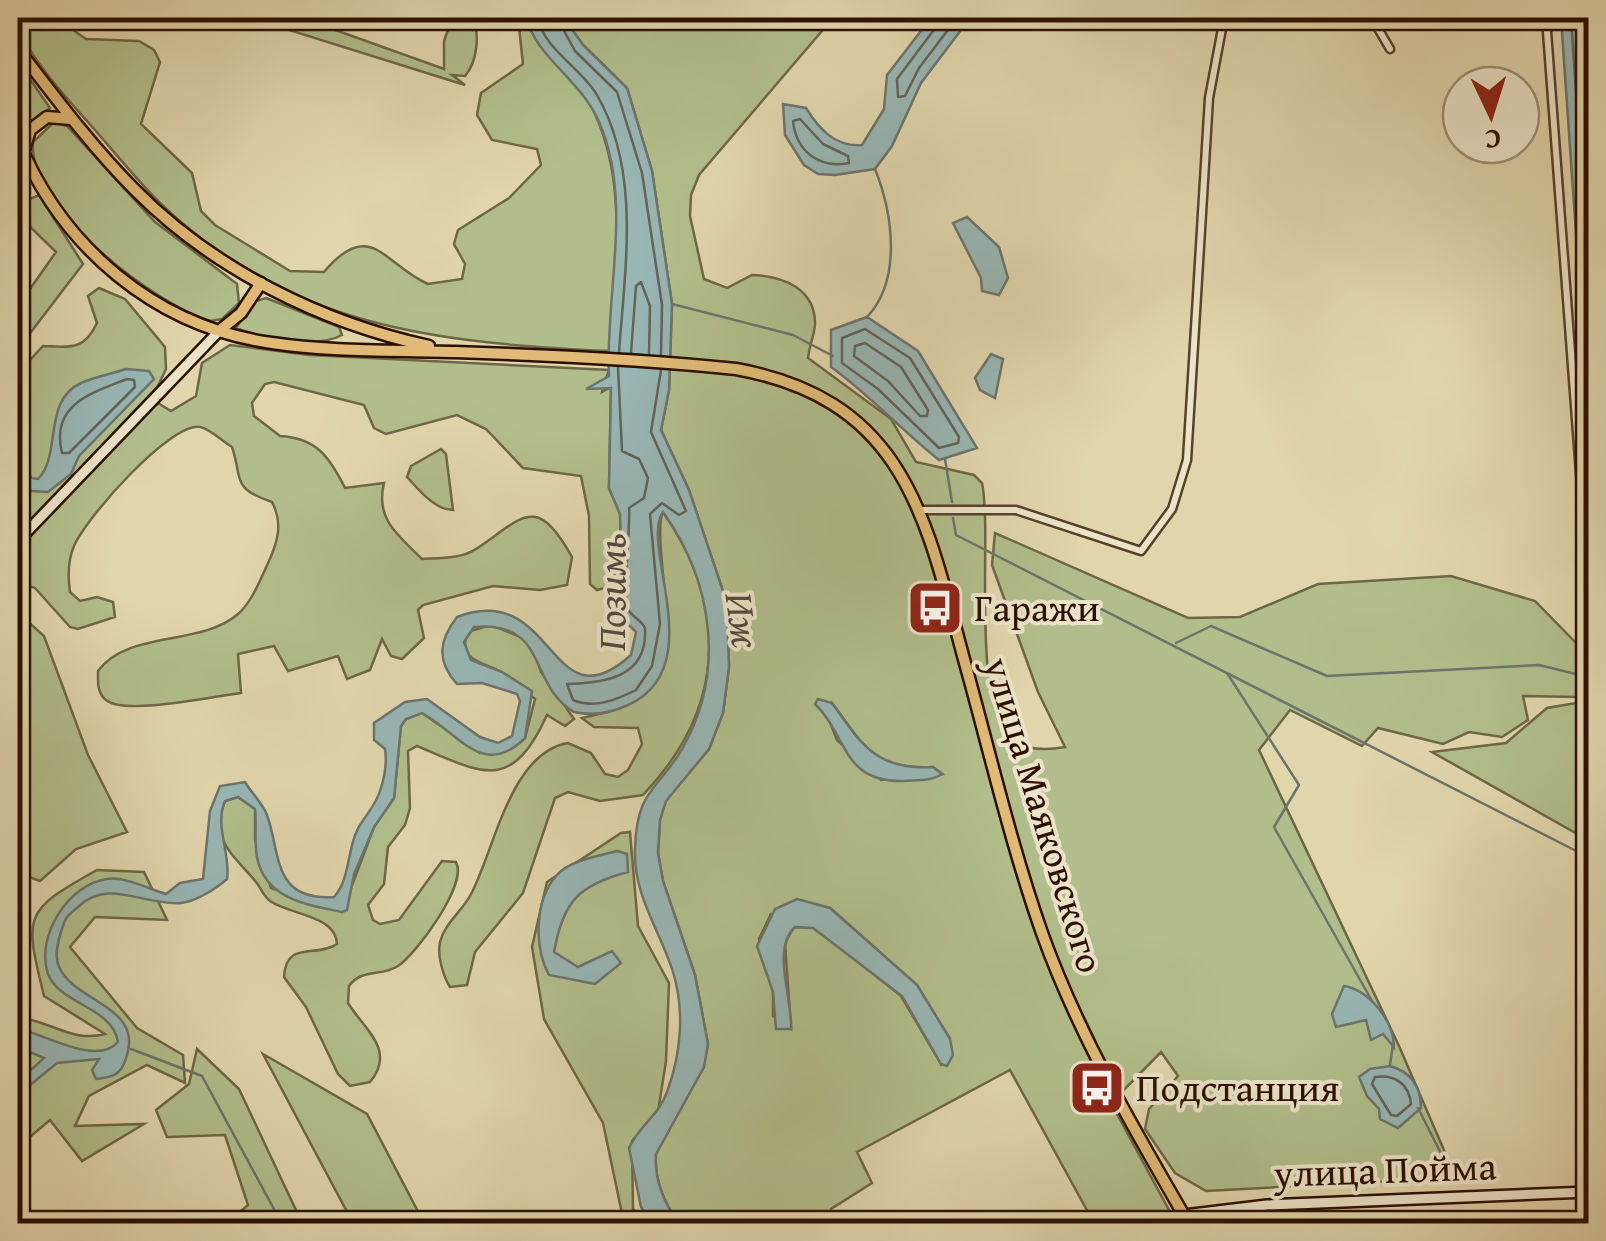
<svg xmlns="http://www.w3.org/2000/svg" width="1606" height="1241" font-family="'Gentium Book Plus',serif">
<rect width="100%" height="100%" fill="#e1d5ac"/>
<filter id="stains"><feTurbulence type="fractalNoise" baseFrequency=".002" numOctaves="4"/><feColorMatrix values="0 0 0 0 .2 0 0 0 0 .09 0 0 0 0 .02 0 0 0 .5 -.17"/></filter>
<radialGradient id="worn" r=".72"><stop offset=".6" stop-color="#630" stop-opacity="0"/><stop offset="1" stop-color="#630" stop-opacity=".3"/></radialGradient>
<path fill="#b1be8b" stroke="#6e6746" stroke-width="2.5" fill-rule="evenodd" d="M18,18H56L86,39L139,41L154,50L160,62L141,124L192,173L201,211L215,225L290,271L324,272C371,216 385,266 428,284L462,279L465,264L454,244L458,230L509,198L541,165L537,149L492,140L477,115L481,93L523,64L518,18H527C535,54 572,71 589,102C630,177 615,270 609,351C439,343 288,328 159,202C134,177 112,149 88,122C68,100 18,46 18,18Z
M251,18H302L444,69V41L452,18H473C480,36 477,62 465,76L452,75L465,85Z
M564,18H833L699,175L691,195L690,216L704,279L727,288L752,275C782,276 816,288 815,325C814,336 809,347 808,358L891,419L916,462L974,475L982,483C993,535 969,706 1013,740C1028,751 1049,750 1065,747L1038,692L992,565L995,533L1188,618L1240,617L1318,584L1451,576L1535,601L1580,647L1588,692L1576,697L1523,696L1528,720L1502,737L1469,732L1443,744L1378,728L1362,746L1290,710L1259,750L1399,1046L1453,1171L1448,1178L1206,1191L1175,1173L1145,1129L1149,1109L1178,1076L1161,1052L1111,1103L1176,1223H1094L1010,1070L857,1152L872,1183L831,1209L839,1223H679C664,1204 654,1179 656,1154L703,1067L708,1044L695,975L663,881L658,853L660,820L665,801L709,749L723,713L729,667L727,603L689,490L661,430L669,390L672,304L652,171L627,88L583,45ZM832,703C863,743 872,771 933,767L942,774L881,780L837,740L827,715ZM830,908L917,985L950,1039L941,1064L901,996L826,936L813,928L794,927L785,943L791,1029L773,1016V992L759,939L771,914Z
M18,62L50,108L23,130L18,124Z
M54,122L67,126L155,222L237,284L239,303L222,319L211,321C155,305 28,208 33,142Z
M39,195L83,264L18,349V306L56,252L18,215V204Z
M99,288L125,299L165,347L166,369L154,394L158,403L171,411L196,396L202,363L230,345L309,355L609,370L602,392L611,387L609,488L620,514L621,544L612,586L597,590L590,584L589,516L581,476L523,468L486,429L457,415L386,434L374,428L364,405L274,382L265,384L252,403L254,416L280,436C316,438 329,456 345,488L384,483C375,519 398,535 422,559C439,558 461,559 476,549C522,519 535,491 572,557L567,585L540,590L493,586L423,605L418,610L424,638L402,659L391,656L382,639L370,670L347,679L338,656L288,671L274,646L238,654L241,693C215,696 125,716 106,700C97,693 98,682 98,671C128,630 200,647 238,614C252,602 261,578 269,561C278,541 283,523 272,502C231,488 243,480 232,447C223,442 209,428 200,427C169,423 86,518 74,546C68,560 68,578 70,592L80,601L97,597L113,602L115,617L78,629L70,627L35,588L18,582V373L43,346C70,347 84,351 97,323L88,296Z
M266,298L339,327L342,335C317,349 261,338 236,328L253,302Z
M441,449L446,454L453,510C435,510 419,490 407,477L411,466Z
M663,512C731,609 724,710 643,795L600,801L568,792L555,798L523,893L475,952L467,985L450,987C443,976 437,955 440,942C445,923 461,912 470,896C494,853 509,753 568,743L591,753L605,774L618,777L628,770L642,744L638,728L594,727L582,718L607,712L668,646C670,618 654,526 663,512Z
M18,613L44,636L88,755L127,832L76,849L40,881L18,873Z
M491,625L521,637L534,651L541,672L574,719L565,726L547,715C511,794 482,773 417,746L408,751L410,808L405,825L388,847L384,884L368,905L373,920L380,924L399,920L442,861L456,862C468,884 417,953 398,966C381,977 362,968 349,986L348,1003C363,1028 397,1050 370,1082L350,1086L338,1074L306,1007L284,977C286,940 316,958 337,944C336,915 290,915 270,901C263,896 261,888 256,882C235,856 208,840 225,801L238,797L255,809V840L271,888L342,912L374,827L394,798L401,726L406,719L422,713L480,753L525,738L535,699C524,690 514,680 503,673C483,661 458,663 467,632Z
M1588,701V840L1432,752L1506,743L1547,708Z
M630,832L638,926L669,983L666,1061L658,1112L632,1141L633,1209L647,1223H624L603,1123L544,1019L532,947L547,882L621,833Z
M97,870L144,872L167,920L95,917L70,947L137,1028L183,1055L185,1083L147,1065L89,1096L75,1126L144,1124L82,1161L50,1120L18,1147V1017C50,1021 73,1043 105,1034L44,996C24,915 23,911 97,870Z
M197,1049L239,1089L302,1223H227L248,1205L225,1135L167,1137L156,1110L189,1084Z
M263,1054L367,1114L424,1223H353Z
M1334,1214L1362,1221L1448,1218L1452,1223H1235L1254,1215Z"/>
<path fill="#98b6b4" stroke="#6c746d" stroke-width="2.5" d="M527,18H564L583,45L627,88L652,171L672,304L669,390L661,430L689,490L727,603L729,667L723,713L709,749L666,801L660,820L658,853L663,881L695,975L708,1044L704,1067L656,1154C654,1179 664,1204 679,1223H651L641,1207L629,1148C638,1127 659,1115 667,1092C681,1054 685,1011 673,972C660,930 633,895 635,849C637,789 656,793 682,749C726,673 713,582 663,512C639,545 711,668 628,705C611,713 592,716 574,712C527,685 550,621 474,627L464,642L471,660L502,672L532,691L525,738C483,780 458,732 422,713L406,719L401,726L394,798L374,827L354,874L347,910L342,912C307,905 265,899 257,857C254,841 257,825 255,809L238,797L225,801C214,826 231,853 227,879C217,888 195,902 181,903C144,906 109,878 79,906C74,911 66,915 64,923C60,934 53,954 59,967C76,1004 147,1006 125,1061C120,1076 111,1077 96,1079L92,1070L99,1059L57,1063L18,1095V1082L44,1058L18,1047V1029C44,1033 96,1067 118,1042C112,1006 60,1005 48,974C35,936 69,884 107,879C124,876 149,889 166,894L180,883L203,879L210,811L220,786L245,782C252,794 262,802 267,815C281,854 272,901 334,897C352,877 346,844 362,822C369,811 377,803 381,788C385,775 387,762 385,749L374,740V723L405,702L427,699L480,737L498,743L512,736L520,701L517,694L482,683L457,684C436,661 439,640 457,617C556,579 549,729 631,655L636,632L619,615L613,591L621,544L620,514L609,488L611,388L586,389L609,376C605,293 633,204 600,124C582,80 535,57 527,18Z
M931,18H970L921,83L892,146L875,169L835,175L818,174L804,165L785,135L783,104L806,108C819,129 835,147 862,145L884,109L887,75Z
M1561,18H1588V409L1585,363Z
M967,217L999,247L1008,278L999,295L982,291L981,278L953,223Z
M867,317L918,351L977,448L939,460C901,430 870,395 831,367V330Z
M991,354L1003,359L995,398L980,390L975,378Z
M126,369L149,371L154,379L79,456L71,474L48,492L31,491L22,469L28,468L31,478L38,479C62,455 42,401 81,383C93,377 112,374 126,369Z
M818,699L832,703C860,743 877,771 933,767L942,774C932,781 917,780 904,781C842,783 848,736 815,704Z
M617,851L627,854L628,872C578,885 563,902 554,952L578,967L612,951L621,963L595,984L549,975C534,948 534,900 557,875C570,860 599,856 617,851Z
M797,899L830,908L917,985L950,1039L953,1055L947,1066L941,1064L902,996L813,928L795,927C771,949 793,1000 791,1029H776L773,992L757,946L775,909Z
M1344,986C1369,990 1394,1021 1394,1047L1383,1034L1371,1040L1366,1020L1336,1027L1332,1014Z
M1390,1066C1411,1072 1421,1086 1421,1108L1398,1128L1380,1119L1379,1109L1367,1096L1359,1077L1370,1069Z"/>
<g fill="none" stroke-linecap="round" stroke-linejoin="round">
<path stroke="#62635b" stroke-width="2.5" d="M538,18C544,50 581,67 597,95C641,171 625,268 619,352
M557,18L575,51L617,92L642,173L662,305L661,355
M938,18L936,27L897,79L898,97L905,96L919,68L957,18
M1571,18L1588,269
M800,119L823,144L848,156L849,163C819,169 796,151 793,121Z
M865,329L910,358L959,437L958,443L939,448L878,389L842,363V338Z
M865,343L901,367L928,410L927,416H920L888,381L854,356L855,346Z
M631,353L636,286L641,282L650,306L649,354
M618,367L622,451L639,459L648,478L644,498L629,508C631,529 621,600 629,611C634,618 641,620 645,628C648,678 604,683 567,684L573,700C594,709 616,700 636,690L652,666L660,624L650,514L662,503L679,515L686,511L651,432L661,370
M127,379L134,380L135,387L69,453H62C50,404 92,393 127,379Z
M1375,1077C1395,1074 1409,1084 1411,1104L1397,1116L1391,1115L1372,1084Z"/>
<path stroke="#6c746d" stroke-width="2.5" d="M672,304L793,335L833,356
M867,317C902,280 893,214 875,169
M945,459L952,502
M953,518L956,535L1588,857
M1176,643L1211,626L1327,676L1539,665L1588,677
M1227,673L1299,785L1274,827L1372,1001
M131,1049L202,1076L282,1224
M1390,1065L1393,1044
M1418,1108L1453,1177
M261,1224L275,1212"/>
<g stroke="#58412c" stroke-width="11">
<path id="street" d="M1372,18L1390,49
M1546,18L1588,580
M922,510H1016L1141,551L1172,509L1187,460L1209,98L1224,18"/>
</g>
<g stroke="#2b1002" stroke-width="14">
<path id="secondary" d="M18,541L219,331
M1184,1215L1267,1205L1588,1192"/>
</g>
<g stroke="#2b1002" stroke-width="15">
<path id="primary" d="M18,49C55,97 92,147 135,190C213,269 322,323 429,346
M18,140C62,247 155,327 272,343C332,352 395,350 455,352C549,355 643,359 736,369C907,400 926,520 965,663C990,753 1011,845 1042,933C1078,1034 1135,1131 1189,1224
M24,150L30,130L47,117L71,119
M219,331L241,313L261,283"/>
</g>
<use href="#street" stroke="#ece4c9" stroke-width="6"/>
<use href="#secondary" stroke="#ece4c9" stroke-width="9"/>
<use href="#primary" stroke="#e0ba76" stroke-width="10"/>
</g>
<defs>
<g id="bus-square" transform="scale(2.875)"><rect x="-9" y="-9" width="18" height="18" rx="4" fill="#8f2418" stroke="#ece4c9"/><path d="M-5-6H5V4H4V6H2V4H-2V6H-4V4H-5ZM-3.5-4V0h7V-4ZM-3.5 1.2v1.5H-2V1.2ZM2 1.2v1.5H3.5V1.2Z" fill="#fff"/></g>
</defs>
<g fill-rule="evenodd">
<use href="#bus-square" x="935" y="608"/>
<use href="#bus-square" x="1097" y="1088"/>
</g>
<g text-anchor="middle" stroke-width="8" stroke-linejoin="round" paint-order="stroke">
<g font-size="38" fill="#2b1002" stroke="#ece4c9" text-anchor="start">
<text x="974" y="621">Гаражи</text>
<text x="1136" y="1101">Подстанция</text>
</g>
<g font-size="38" fill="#2b1002" stroke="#ece4c9">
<text transform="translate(1044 815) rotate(73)" y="13">улица Маяковского</text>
<text transform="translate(1385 1170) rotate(-2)" y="13">улица Пойма</text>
</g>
<g font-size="40" font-style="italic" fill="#514a40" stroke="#ece4c9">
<text transform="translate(611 592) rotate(-90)" y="14">Позимь</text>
<text transform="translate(743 620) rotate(82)" y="14">Иж</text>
</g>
</g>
<rect width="1606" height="1241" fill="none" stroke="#e1d5ac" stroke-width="60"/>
<rect x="20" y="20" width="1566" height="1201" fill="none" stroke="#2b1002" stroke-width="5"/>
<rect x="30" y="30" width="1546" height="1181" fill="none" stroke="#2b1002" stroke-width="2.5"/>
<g transform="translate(1491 115) rotate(176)"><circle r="48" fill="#ece4c9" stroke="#9f8f79" stroke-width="2.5"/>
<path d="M0-8L18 38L0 25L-18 38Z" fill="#8f2418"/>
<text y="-15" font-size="28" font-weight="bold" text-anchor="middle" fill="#2b1002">С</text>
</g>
<rect width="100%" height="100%" filter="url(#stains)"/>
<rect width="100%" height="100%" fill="url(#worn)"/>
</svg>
